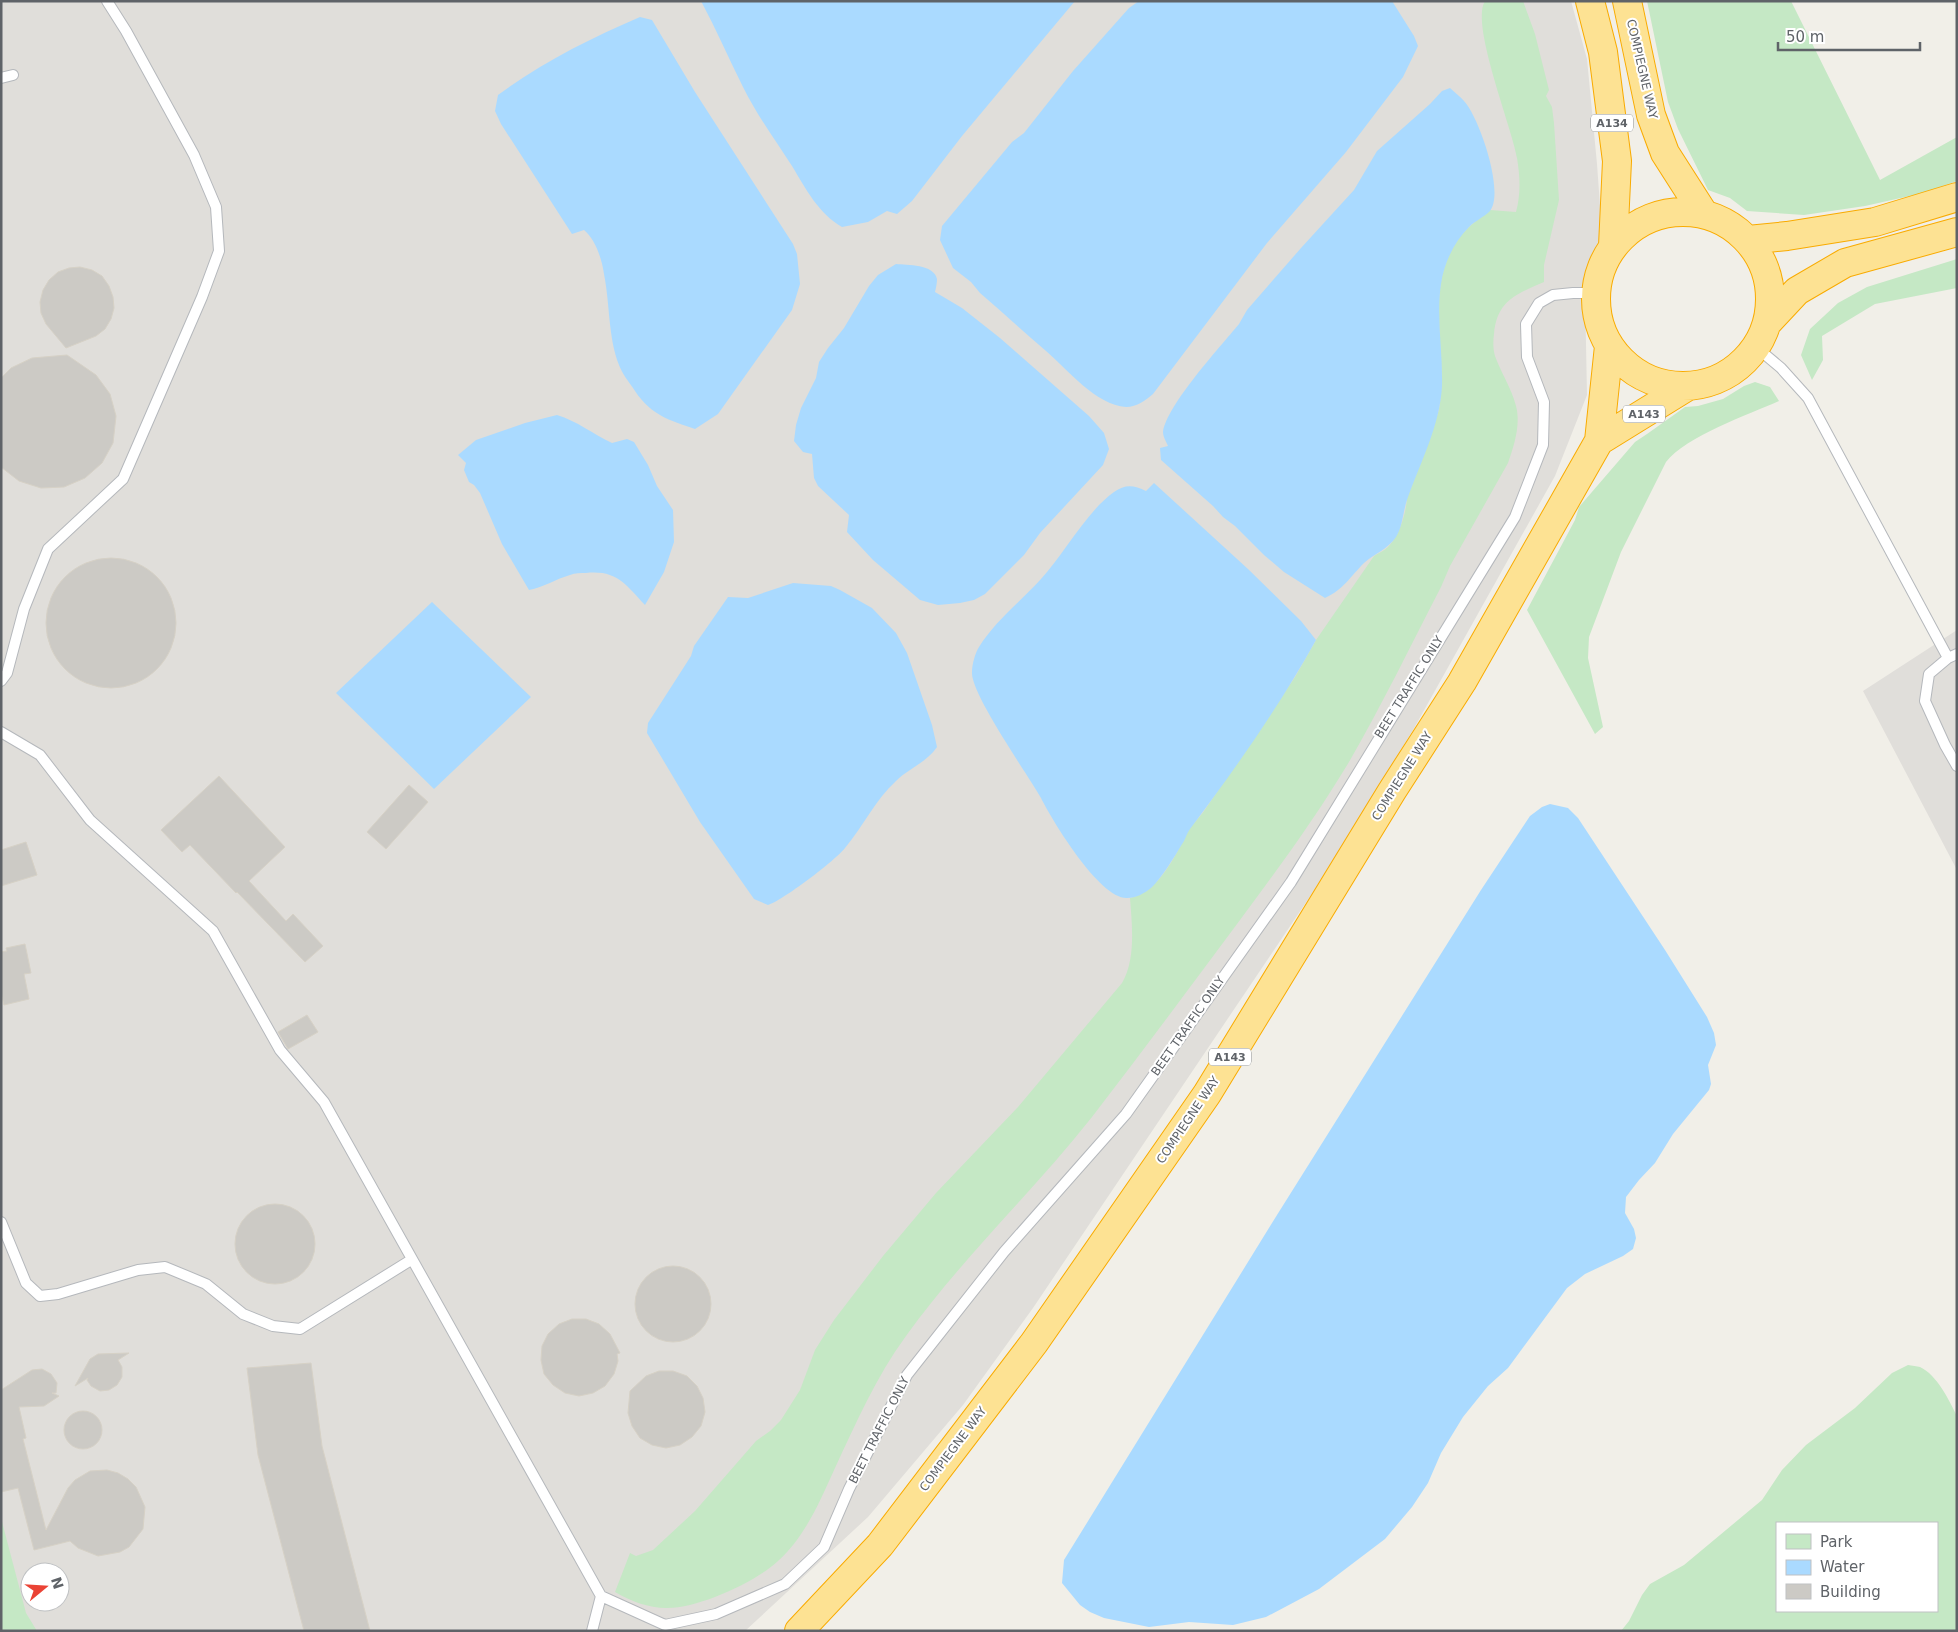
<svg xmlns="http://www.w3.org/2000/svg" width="1958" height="1632" font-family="'DejaVu Sans',sans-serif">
<rect width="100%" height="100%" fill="#f1efe8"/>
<path fill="#e0deda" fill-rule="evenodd" d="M1,1H1571L1587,59L1597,164L1603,247L1585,294L1587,395L1555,476L1413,730L1313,892L1033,1308L963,1405L868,1517L745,1631H1ZM30,1572H60V1602H30Z
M1957,630V870L1863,691Z"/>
<path fill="#c5e8c5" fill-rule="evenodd" d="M1485,1H1523L1535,34L1549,90L1546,96L1552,107L1554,123L1559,200L1544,265V282C1517,294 1497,300 1494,334C1493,341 1493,350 1495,356C1501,373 1512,389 1516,406C1521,424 1514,446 1508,463L1450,566L1441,587C1411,645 1382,705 1349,762C1316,817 1278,869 1240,920C1191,986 1142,1052 1092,1117C1033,1192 962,1258 906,1336C876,1377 856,1423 835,1468C820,1501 805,1537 778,1561C756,1582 697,1609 666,1608C649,1608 630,1601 615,1592L630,1553L636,1556L653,1550L695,1511L756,1441L770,1431L781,1420L800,1390L815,1350L834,1320L883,1256L936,1193L1018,1107L1122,983C1136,959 1132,925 1130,898C1159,891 1174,858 1187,833C1191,825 1199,818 1204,811L1295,677L1316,640L1374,556C1378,553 1384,551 1388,547C1399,536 1406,514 1407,498C1415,478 1422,458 1429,437C1432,428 1437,418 1439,409C1449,354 1423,290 1457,241C1465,228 1479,219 1490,210L1516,212C1521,194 1520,176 1517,158C1512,127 1470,24 1485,1Z
M1647,1H1791L1880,180L1957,137V181L1923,193L1865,206L1804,215L1747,211L1730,198L1708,190L1678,129L1668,102Z
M1957,259V288L1875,304L1822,336L1823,360L1812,380L1801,355L1810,329L1838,303L1867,287Z
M1755,382L1770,387L1779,401C1748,415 1686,436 1666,462L1621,552L1589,637L1588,658L1603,727L1595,734L1527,610L1575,520L1579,507L1635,442L1647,434L1685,407L1698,406L1723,399L1744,386Z
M1908,1365C1912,1366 1917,1366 1920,1367C1937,1375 1949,1400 1957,1416V1631H1621L1629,1621L1642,1595L1650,1584L1684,1565L1762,1500L1782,1470L1806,1445L1855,1408L1892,1373ZM1777,1523H1937V1611H1777Z
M1,1518L26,1613L37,1631H1Z"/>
<path fill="#aadaff" d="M701,1H1075L962,136L912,201L897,214L887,211L868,222L842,227C818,213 806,189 792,166C775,140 757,115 743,87C729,59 716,29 701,1Z
M1139,1H1392L1414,36L1418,46L1403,77L1346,152L1267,243L1153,394C1146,400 1137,407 1126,407C1096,405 1068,370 1046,351C1024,332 1002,312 980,293L971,282L953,268L940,240L942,226L1012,142L1024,133L1073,71L1129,8Z
M640,17L652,20L695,92L793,244L797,254L800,284L792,310L718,414L695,429C684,425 670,421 660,415C648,408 640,399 633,388C628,381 622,373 619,365C608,337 610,304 604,274C602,260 596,240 584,230L572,234L501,124L495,111L498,95C543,62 589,39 640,17Z
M1450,88C1454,92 1460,96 1464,101C1479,117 1505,192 1490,211C1484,217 1475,221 1469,227C1454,242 1444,263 1441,284C1436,318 1443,352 1442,386C1440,425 1421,461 1408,497C1403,510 1403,526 1396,537C1388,549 1374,554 1364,563C1350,577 1344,589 1325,598L1284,572L1264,555L1235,526L1223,517L1213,506L1161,460L1160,448L1168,446C1166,441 1163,437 1163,432C1167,405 1220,347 1239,324L1247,310L1301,248L1354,190L1377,151L1430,104L1442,91Z
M896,264C907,265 934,264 937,279C937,283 936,288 935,292L962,308L1000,338L1089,416L1104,433L1109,449L1103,465L1040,533L1024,555L985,594L974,600L960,603L938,605L920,600L873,560L847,532L849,515L818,486L814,478L812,454L803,452L794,441L796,425L801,408L816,378L819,362L828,348L844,328L869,286L878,275Z
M557,415C577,421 593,434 612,443L627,439L634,442L648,465L657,486L673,510L674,542L664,572L645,605C625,584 617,570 586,573C581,573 575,573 570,575C556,579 544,587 529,590L502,544L480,493L474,485L469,482L464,470L466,463L458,455L476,440L525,423Z
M1154,483L1248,569L1301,621L1316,640C1279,707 1235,769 1190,829C1187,833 1186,837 1184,841C1176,854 1162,878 1151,888C1145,893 1136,898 1127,898C1100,899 1053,822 1041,798C1028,775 970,693 972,672C972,665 975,653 979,647C995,621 1020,602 1041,579C1064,554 1087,511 1114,492C1125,484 1134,485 1146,491Z
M793,583L831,586L840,590L872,608L896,633L907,653L932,725L937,747C926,763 909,768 896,781C875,800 863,827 845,848C836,860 782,901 768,905L754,899L700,822L647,733L648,723L691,656L694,646L728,597L748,598Z
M432,602L531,697L434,789L336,693Z
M1550,804L1568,808L1578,818L1665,950L1707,1017L1714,1033L1716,1045L1708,1065L1711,1084L1709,1090L1673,1134L1655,1163L1639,1180L1626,1197L1625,1213L1634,1229L1636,1238L1633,1249L1623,1256L1585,1274L1567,1288L1508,1368L1488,1386L1463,1417L1441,1453L1428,1483L1412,1507L1385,1539L1319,1589L1266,1617L1233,1625L1189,1622L1149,1627L1104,1618L1090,1612L1080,1605L1062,1583L1064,1560L1277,1215L1481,890L1530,816L1542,807Z"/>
<path fill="#cccac5" stroke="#d6d1c6" d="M80,267L92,270L102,276L109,286L113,297L114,308L111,319L105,329L96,336L66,348L46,324L41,313L40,302L43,290L49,280L58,272L69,268Z
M67,355L96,375L110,394L116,416L113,443L102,463L85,478L64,487L41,488L19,481L1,467V378L11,368L32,358Z
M46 623a65 65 0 1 1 130 0a65 65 0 1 1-130 0Z
M219,776L285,847L249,881L286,921L293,914L323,946L305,962L237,892L236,893L190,845L182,852L161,830Z
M409,785L428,802L386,849L367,832Z
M26,842L37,875L1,886V850Z
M25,944L31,973L24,974L29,999L4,1005L1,992V952L7,951L6,948Z
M307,1015L318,1032L288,1049L278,1032Z
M235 1244a40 40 0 1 1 80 0a40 40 0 1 1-80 0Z
M635 1304a38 38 0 1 1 76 0a38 38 0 1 1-76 0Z
M572,1319H586L599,1324L610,1334L620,1353L617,1354L618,1361L614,1374L605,1386L593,1393L579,1396L565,1393L553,1385L544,1374L541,1360L542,1346L548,1334L559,1324Z
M129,1353L118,1360L122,1367V1377L117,1385L109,1390L100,1391L91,1386L87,1380L88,1378L75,1386L90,1359L98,1354Z
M311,1363L322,1446L370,1631H304L258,1455L247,1368Z
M42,1369L51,1374L57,1383L56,1393H52L59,1396L44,1406L19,1407L26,1438L23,1439L46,1530L68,1488L75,1480L90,1471L107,1470L118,1473L128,1479L136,1487L145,1507L143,1529L129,1547L120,1552L98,1556L78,1548L70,1541L34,1550L18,1488L1,1492V1390L32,1370Z
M659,1371H673L687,1376L697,1386L703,1398L705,1412L701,1426L692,1437L680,1445L666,1448L652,1445L640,1438L632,1426L628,1413L630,1391L646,1376Z
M64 1430a19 19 0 1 1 38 0a19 19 0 1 1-38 0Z"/>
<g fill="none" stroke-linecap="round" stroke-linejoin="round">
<g stroke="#b5b8bc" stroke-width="12">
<path id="lane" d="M1,78L13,75
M1756,347L1781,368L1808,398L1948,658
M1957,654L1948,658L1929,674L1925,701L1945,745L1957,766
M1,681L7,673L24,609L48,549L123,479L202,297L219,251L216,207L194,155L126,31L107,1
M1,732L40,755L90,820L213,931L280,1050L324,1102L601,1596L592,1631
M1,1222L26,1283L40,1296L58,1294L138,1270L165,1267L206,1284L243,1314L273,1326L300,1329L411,1260
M601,1596L665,1625L716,1614L785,1584L824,1547L849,1489L907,1375L1004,1252L1126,1114L1291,882L1515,517L1543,445L1544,402L1527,357L1526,324L1539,303L1553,295L1573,293H1596"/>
</g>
<g stroke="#f9ab00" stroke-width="30">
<path id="highway" d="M1590,1L1603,52L1617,161L1613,246
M1627,1L1651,115L1665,153L1704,214
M1596 299a87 87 0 1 1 174 0a87 87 0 1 1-174 0Z
M1748,240L1787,236L1875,222L1957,197
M1767,323L1797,291L1845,263L1957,232
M1599,441L1688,386
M799,1631L880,1545L1034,1343L1207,1094L1392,791L1462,682L1599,441L1609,346"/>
</g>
<use href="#lane" stroke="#fff" stroke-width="10"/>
<use href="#highway" stroke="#fde293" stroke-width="28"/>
</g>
<g text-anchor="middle" stroke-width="4" stroke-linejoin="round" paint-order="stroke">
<g fill="#fff" stroke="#8f9295" stroke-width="1">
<rect x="1591" y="114.5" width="42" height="17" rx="4"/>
<rect x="1623" y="405.5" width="42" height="17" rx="4"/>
<rect x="1209" y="1048.5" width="42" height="17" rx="4"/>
</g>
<g font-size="11" font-weight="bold" fill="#5f6368">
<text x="1612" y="127">A134</text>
<text x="1644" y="418">A143</text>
<text x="1230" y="1061">A143</text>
</g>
<g font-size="12" fill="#5f6368" stroke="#fff">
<text transform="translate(1642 69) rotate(77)" y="4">COMPIEGNE WAY</text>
<text transform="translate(1409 687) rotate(-58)" y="4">BEET TRAFFIC ONLY</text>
<text transform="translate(1402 776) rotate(-58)" y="4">COMPIEGNE WAY</text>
<text transform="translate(1188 1026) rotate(-55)" y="4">BEET TRAFFIC ONLY</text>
<text transform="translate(1188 1120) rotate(-56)" y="4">COMPIEGNE WAY</text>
<text transform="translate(879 1430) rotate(-63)" y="4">BEET TRAFFIC ONLY</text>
<text transform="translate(953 1449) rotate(-53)" y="4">COMPIEGNE WAY</text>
</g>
</g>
<rect width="1958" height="1632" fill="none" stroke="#5f6368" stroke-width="5"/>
<rect x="1776" y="1522" width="162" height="90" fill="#ffffff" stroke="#bfc1c3"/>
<rect x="1786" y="1534" width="25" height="15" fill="#c5e8c5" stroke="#bfc1c3"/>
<text x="1820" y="1547" font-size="15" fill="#5f6368">Park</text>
<rect x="1786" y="1560" width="25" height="15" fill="#aadaff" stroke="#bfc1c3"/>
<text x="1820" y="1572" font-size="15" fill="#5f6368">Water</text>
<rect x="1786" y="1584" width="25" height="15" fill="#cccac5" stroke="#bfc1c3"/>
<text x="1820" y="1597" font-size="15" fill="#5f6368">Building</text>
<g transform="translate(45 1587) rotate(72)"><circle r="24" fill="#ffffff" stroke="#bfc1c3"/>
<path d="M0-4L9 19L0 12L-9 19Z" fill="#ea4335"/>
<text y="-8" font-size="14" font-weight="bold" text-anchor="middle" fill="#5f6368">N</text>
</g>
<path d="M1778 42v8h142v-8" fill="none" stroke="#5f6368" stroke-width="2.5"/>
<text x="1786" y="42" font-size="15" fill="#5f6368" stroke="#ffffff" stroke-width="4" paint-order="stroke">50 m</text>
</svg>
